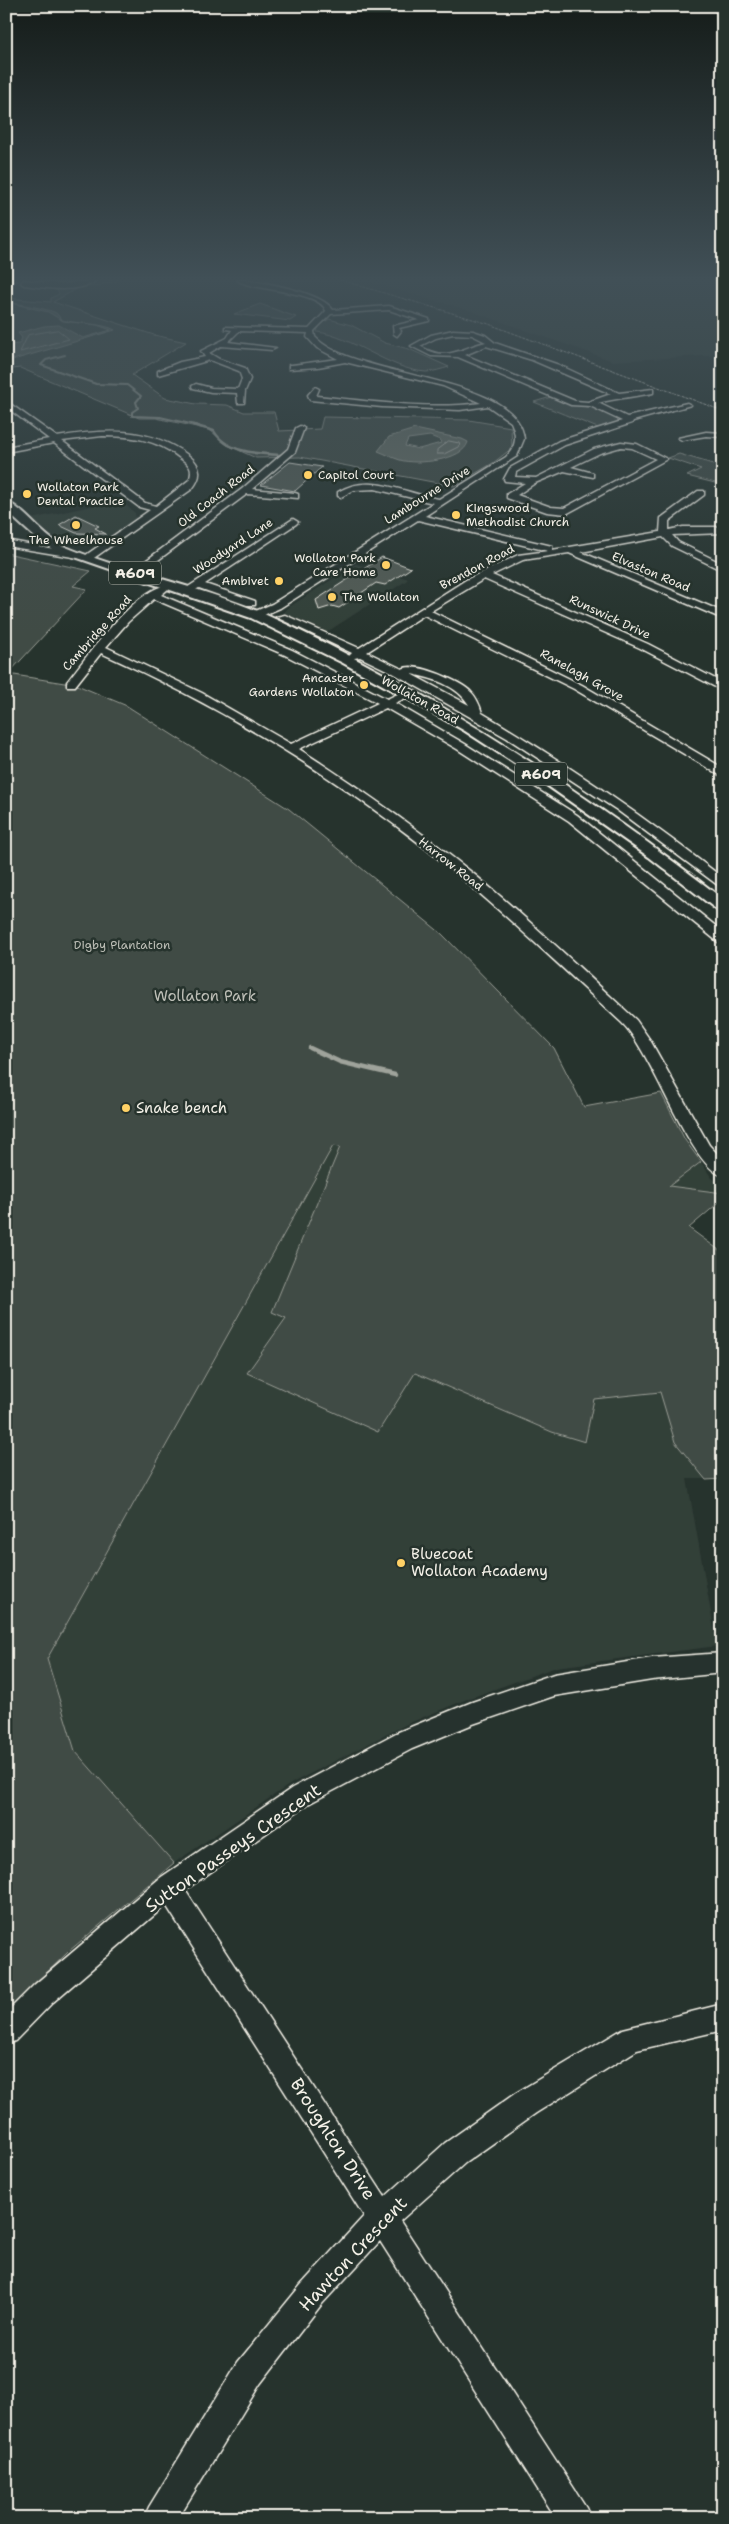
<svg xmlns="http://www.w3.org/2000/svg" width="729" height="2524" font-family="'Shantell Sans',sans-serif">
<rect width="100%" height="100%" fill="#26332d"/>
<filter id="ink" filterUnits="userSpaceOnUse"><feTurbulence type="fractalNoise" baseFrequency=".02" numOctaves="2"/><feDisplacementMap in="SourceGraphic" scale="10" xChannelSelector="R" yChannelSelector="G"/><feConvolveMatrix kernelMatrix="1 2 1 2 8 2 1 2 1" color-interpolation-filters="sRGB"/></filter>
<g filter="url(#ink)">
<path fill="#333f39" d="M362,280H723V355L613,361L468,310Z
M120,500L135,513L136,519L111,537L98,540H76L52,536L31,519Z
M356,564L409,579L327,632L284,613L286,609Z
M333,1146L668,1186L701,1162L711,1177L723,1187V1199L689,1228L723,1253V1479H687L717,1646L556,1667L467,1699L407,1724L292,1783L174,1863L75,1751L47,1659Z"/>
<path fill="#414b45" stroke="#9a9e96" d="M98,280H119L96,286L80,287L53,302L154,335L186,342L132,375L165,398L196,404L227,405L244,412H274L279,431L320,429L323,417L469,420L511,427L512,448L493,463L454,486L300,457L256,458L227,445L210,430L156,418H139L20,368L6,370V298L51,302V298L59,294L57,290L40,288L37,286C52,286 87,291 98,280Z
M260,304L296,317L290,321L234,314Z
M329,319L351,325L385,343L409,349L449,367C442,369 433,372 426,372C390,370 352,336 317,332L319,326Z
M551,397L568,404L598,408L621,418L623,422L600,429L534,402Z
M679,454L723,467V485L687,476L701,469L668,458Z
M6,553L91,571L73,586L87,589L8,674L77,685L127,706L289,809L442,934L554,1048L584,1107L661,1093L685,1140L701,1162L669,1186L723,1193V1199L689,1228L723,1253V1479L706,1480L675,1442L660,1392L594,1399L585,1442L552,1432L415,1373L378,1432L247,1373L286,1318L272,1312L340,1147L333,1146L47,1659L75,1751L174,1863L69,1951L6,2013Z"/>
<path fill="#676f68" stroke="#9fa39b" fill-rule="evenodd" d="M6,302C15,303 49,309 56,313C59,315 59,318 61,319C67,324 101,322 115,330L6,362V345L19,344L22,338L18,333L44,326L59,325L83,338L111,330L97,325L63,321L48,312Z
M415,429L462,439L468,442C463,461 416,465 400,460C393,458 386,454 378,451L389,437ZM430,436L440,440L441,443L419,449L405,446L408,439Z"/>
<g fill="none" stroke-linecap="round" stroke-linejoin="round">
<path stroke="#bcbdb5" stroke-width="1" d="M58,330L69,339L20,352L28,335Z
M449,441L459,443L460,446L444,454H437V450Z"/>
<path stroke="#9fa39b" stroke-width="2" d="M6,287L19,280
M65,355L46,360L41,365L96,384L127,385L141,396L136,402L138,408L132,412V416L160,417L199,426"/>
<path stroke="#9fa39b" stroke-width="2.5" d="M193,425L214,431C226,452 258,454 280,455"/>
<path stroke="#9fa39b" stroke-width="4.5" d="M310,1048L340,1062L395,1075"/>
</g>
<path fill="#525c55" stroke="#f4f1e8" d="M290,462L322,467L295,491L261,485Z
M76,515L99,526L95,528L106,534L76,533L59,525Z
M382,557L411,568L385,585L376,583L339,608L332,606L319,610L316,600Z"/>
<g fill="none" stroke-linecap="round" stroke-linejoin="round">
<g stroke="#f4f1e8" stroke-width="3">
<path id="minor" d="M6,280H15L6,284Z
M23,280L60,284L97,280C79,294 45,288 24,285L21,283Z
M237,280C258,280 322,292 333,310L389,306L429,319V321L399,328L401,331L397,336L394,334L393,326L419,320L389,310L331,314L314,331L315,337C355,380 518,374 524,439L517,456L425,516L552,546V550L660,532L661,518L698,491H704V495L669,521V530L683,527H723V533L672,535L678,542L723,564V571L672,546L663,537L581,552L723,612V619L569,553L523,560L492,575L648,644L723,683V691L640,648L484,579L431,611L582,685L723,768V777L574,689L424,615L367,652L402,669C415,661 461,681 471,692C477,698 480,706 482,713C566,763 646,818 723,878V889L617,810L507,738L393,673L360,657L349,659L348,657L352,653L276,617L285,615L359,648L466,580L518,555L548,551L418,520L280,608L259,617H251V613L272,604L433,503L375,489L354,490L341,497L338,496V492C371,472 405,494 439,499L506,457C517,446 517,436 511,422L488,406L460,410L382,407L310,400L308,395L315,387L319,389L316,396C370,401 427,410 481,403L443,386L345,362L318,367L289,369V365H292L338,359L317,348L307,337L308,333L239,331L228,342L276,348L272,350L221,346L209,353L219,359L245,368L250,379L245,391L244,403H238L237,393L211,392L193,388L192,386L196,384L211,388L238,389L242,379L239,371L210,360L158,375V371L180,362L205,357L201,351L227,338L232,330L225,329V327L309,329L326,311C320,290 255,292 237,280ZM411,674C432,678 457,685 469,705Z
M453,330L473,331L485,335L495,343L559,365L619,393L653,389V393C634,397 616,398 598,403L627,417L687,403L691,405L633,421L632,423L565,445L516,472L515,477L536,478L594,449L621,442L637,444L667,459L566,514L547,512L507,498V494L525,483L505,481L504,479L510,468L559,441L622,421L590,406L571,405L458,357L431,356L411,346L431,335ZM453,334L472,335L486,342C460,348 447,363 420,346L436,338ZM486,346L532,360L611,394L588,402L575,401L465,355ZM621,447L632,448L656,459L564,508L551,507L517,495L535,483L564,471L593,477V473L571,467L600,453Z
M6,401L57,437C105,429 148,426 189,456C202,466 202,477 192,489L91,560L6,546V540L86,555L150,510L139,507L54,443L6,452V447L49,439L6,407ZM102,436C131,436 156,439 180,458C189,464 194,469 189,480L156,506L145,503L62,441Z
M300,426L304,428L295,452L252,489L295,493L298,494V498L247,494L138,575H132V571L242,489L288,449L296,428Z
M706,432L723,433V437L706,436L682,440L678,438Z
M293,519L298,522L296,524L205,584L255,601V605H247L199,588L187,594L182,591Z
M163,586L168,589L161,595L292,650L387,699L404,691H412V695L395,703L465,744L577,815L723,932V943L718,942L569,821L457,749L386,708L299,749C360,788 419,830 475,875C531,921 583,971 636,1020L650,1040L709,1145L723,1160V1176C689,1166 652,1050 621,1022C556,962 493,902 424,847C324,769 217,705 101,653L75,686H67V682C88,655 131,595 163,586ZM154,599L285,655L378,703L291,744L202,693L106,647L128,622Z
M723,1653V1673L652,1680L554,1696L473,1724L412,1749L308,1804L185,1890L385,2197L445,2143L516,2093L623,2029L723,2004V2030L637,2050L536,2113L465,2163L400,2221L586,2507L591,2518H556L380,2241L321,2305L260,2384L178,2518H144L149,2507L238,2362L301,2285L364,2216L166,1905L52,2003L15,2041L6,2045V2013L34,1985L160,1878L292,1788L396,1733L472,1702L554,1674L652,1658Z"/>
</g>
<g stroke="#f4f1e8" stroke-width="4">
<path id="major" d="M6,502C23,507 42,536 61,545C126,573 198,585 262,613C427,688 579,788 723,899V912L717,910L649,857L528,772L465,731L343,663L251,618L52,549L37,539L6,511Z"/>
</g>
<use href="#minor" fill="#26332d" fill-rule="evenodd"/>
<use href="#major" fill="#26332d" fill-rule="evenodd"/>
<path stroke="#f4f1e8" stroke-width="1" stroke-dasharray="3 1" stroke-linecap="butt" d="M340,280L486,323L723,411"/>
</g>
</g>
<linearGradient id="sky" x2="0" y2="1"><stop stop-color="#151c19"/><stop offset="0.44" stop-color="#415057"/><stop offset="1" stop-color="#415057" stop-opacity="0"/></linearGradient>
<rect width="729" height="634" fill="url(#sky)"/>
<g fill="#ffd166" stroke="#26332d" stroke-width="2">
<circle cx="308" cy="475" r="5"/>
<circle cx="27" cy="494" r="5"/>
<circle cx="456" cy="515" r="5"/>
<circle cx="76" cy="525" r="5"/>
<circle cx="386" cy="565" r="5"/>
<circle cx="279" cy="581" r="5"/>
<circle cx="332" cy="597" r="5"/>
<circle cx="364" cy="685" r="5"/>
<circle cx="126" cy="1108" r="5"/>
<circle cx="401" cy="1563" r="5"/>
</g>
<g text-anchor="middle" stroke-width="5" stroke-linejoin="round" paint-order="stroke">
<g font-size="12" fill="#f4f1e8" stroke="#26332d" text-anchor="start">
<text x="318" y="479">Capitol Court</text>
<text x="37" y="491">Wollaton Park<tspan x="37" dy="14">Dental Practice</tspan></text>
<text x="466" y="512">Kingswood<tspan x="466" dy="14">Methodist Church</tspan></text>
<text x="76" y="544" text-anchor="middle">The Wheelhouse</text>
<text x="376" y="562" text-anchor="end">Wollaton Park<tspan x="376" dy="14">Care Home</tspan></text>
<text x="269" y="585" text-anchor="end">Ambivet</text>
<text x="342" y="601">The Wollaton</text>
<text x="354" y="682" text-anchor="end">Ancaster<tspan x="354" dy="14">Gardens Wollaton</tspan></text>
</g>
<g font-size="12" fill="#f4f1e8" stroke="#26332d">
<text transform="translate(427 495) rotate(-32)" y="4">Lambourne Drive</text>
<text transform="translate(216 496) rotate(-38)" y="4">Old Coach Road</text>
<text transform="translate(233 546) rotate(-33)" y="4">Woodyard Lane</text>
<text transform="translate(477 567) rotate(-28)" y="4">Brendon Road</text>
<text transform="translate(651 572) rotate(23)" y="4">Elvaston Road</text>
<text transform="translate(610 617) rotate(25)" y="4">Runswick Drive</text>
<text transform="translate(97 633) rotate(-48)" y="4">Cambridge Road</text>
<text transform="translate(582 675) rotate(29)" y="4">Ranelagh Grove</text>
<text transform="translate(420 700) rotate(29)" y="4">Wollaton Road</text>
<text transform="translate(451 864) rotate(38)" y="4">Harrow Road</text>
</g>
<g font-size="12" fill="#bebfb7" stroke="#26332d">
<text x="122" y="949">Digby Plantation</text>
</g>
<g fill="#26332d" stroke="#b6b8b0" stroke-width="1">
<rect x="109" y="561.5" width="52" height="23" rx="4"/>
<rect x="515" y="762.5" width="52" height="23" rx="4"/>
</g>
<g font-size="14" font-weight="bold" fill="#f4f1e8">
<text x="135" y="578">A609</text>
<text x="541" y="779">A609</text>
</g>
<g font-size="15" fill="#bebfb7" stroke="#26332d">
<text x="205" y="1001">Wollaton Park</text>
</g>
<g font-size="15" fill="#f4f1e8" stroke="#26332d" text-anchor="start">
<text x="136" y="1113">Snake bench</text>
<text x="411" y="1559">Bluecoat<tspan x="411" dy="17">Wollaton Academy</tspan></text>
</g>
<g font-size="18" fill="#f4f1e8" stroke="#26332d">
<text transform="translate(233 1848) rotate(-35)" y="6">Sutton Passeys Crescent</text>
<text transform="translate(333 2139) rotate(57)" y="6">Broughton Drive</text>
<text transform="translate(353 2254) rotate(-47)" y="6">Hawton Crescent</text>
</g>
</g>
<rect width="729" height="2524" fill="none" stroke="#26332d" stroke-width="25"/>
<rect x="12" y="12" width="704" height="2499" fill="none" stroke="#f4f1e8" stroke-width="2" filter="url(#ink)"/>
</svg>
